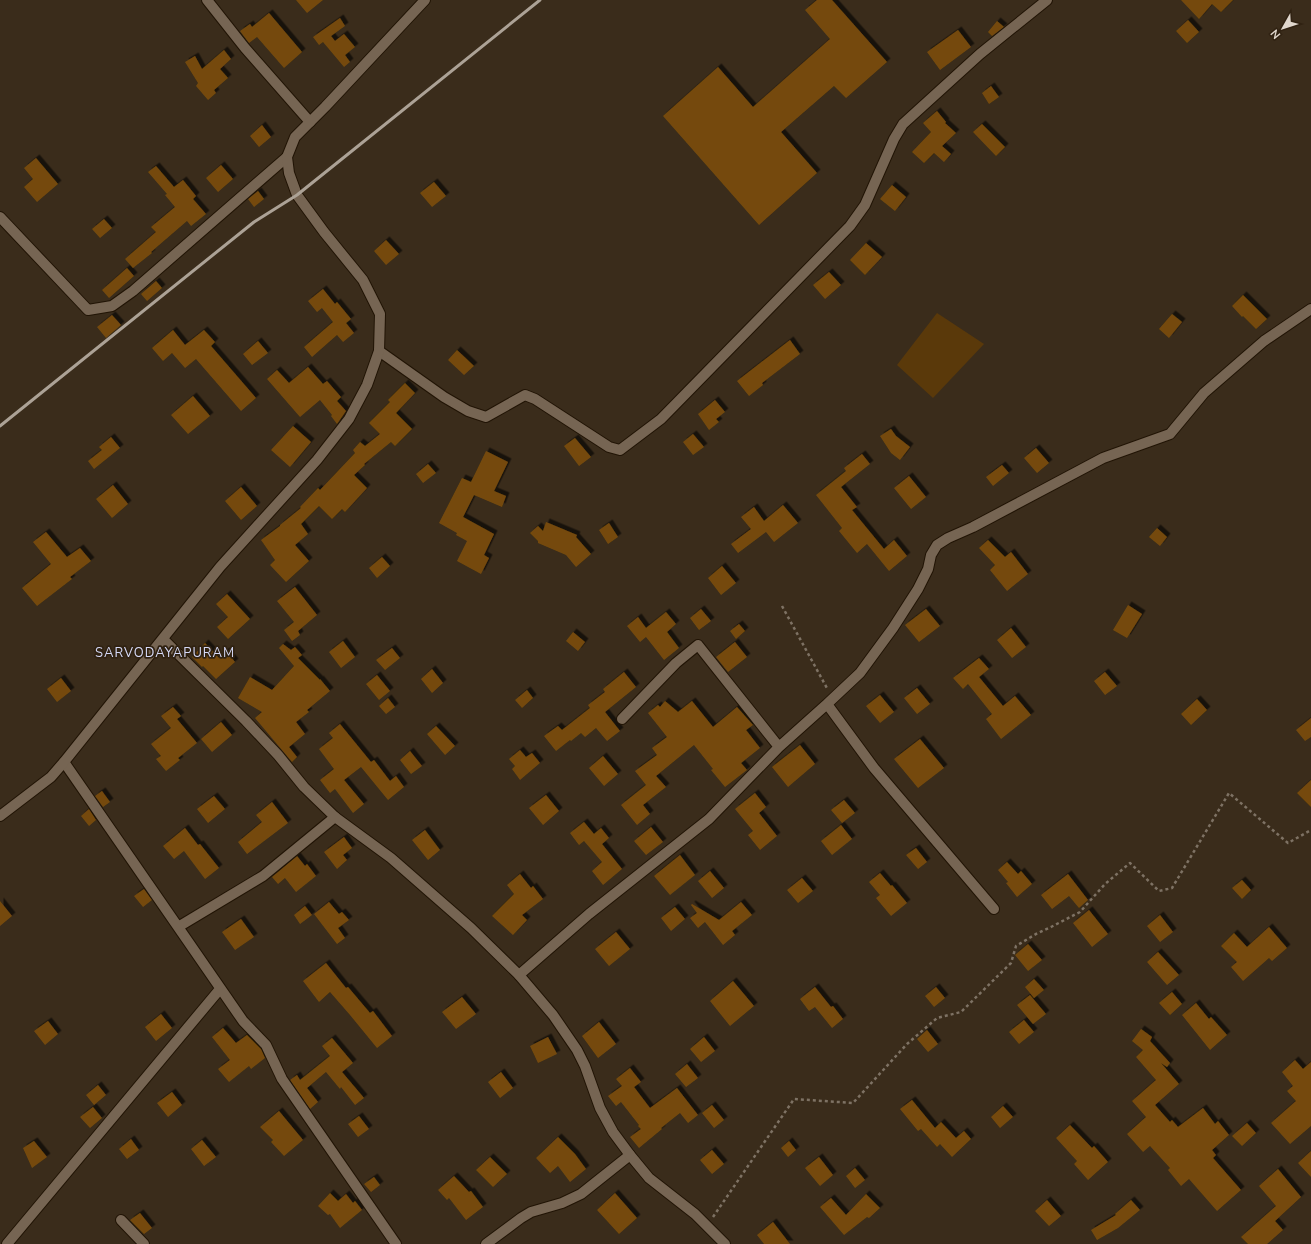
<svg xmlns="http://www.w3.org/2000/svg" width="1311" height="1244" font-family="'Nunito Sans',sans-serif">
<defs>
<filter id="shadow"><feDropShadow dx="3.5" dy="-3.5" stdDeviation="0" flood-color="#0009"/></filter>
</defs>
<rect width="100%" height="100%" fill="#3a2c1b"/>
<path fill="#5a390a" d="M937,313L984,344L933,398L897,365Z"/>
<path fill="#744a0c" filter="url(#shadow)" d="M296,0H323L307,13Z
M817,0H832L887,62L846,98L834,86L781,132L817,173L759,225L663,116L718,67L753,107L830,39L805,10Z
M1181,0H1233L1221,12L1212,4L1199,19Z
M269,13L302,52L284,68L257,37L249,43L240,31L250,24L252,27Z
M340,18L345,26L331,36L335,41L344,34L355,47L345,55L350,62L344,67L323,42L319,45L313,37Z
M1188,20L1199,32L1187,43L1176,31Z
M997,21L1004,27L992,36L988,32Z
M958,30L971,47L940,70L927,52Z
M224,50L231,59L220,69L228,78L214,90L216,93L208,100L196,86L198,83L185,62L195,56L202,69Z
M991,86L999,97L989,104L982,93Z
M937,111L946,122L945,123L956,133L942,146L951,154L944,162L934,153L924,163L912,152L931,132L923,123Z
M982,124L1005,147L996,156L973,132Z
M262,125L271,137L259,147L250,136Z
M36,158L58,184L37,202L24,187L33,179L24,168Z
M221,165L233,179L218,192L206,178Z
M156,166L174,187L183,180L196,196L193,199L206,214L191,226L187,221L151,252L152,253L133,268L125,259L156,232L151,227L175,207L165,195L167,194L148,172Z
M434,182L446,196L432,207L420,193Z
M892,185L906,197L895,211L880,199Z
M258,191L264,199L254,207L248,199Z
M104,219L112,228L100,238L92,229Z
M386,240L399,254L386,265L374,251Z
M866,243L882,257L865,275L850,260Z
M127,268L134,276L109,298L102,290Z
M829,272L841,285L825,299L813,285Z
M156,281L162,288L147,301L141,294Z
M323,289L335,304L337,302L351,319L346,323L354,333L343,342L337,335L312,357L304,347L333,322L322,308L317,312L308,301Z
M1243,295L1267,319L1256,329L1243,316L1242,317L1232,306Z
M1172,314L1182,322L1169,338L1159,329Z
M112,315L121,325L106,338L97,327Z
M173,330L185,345L204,330L215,342L211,346L256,398L241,411L196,359L185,368L172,353L163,361L152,348Z
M790,340L800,354L762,383L763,385L749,396L737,381Z
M258,341L268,353L252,365L243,354Z
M457,350L474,366L464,375L448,360Z
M308,367L323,384L327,381L341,397L337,401L346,411L337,424L331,416L332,415L320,400L300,417L267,379L277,370L289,383Z
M405,383L415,393L396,413L412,429L395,446L391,442L364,464L365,465L354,475L367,488L345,512L342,509L332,519L319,506L301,524L308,534L295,545L309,561L286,582L270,565L275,560L261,540L280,526V525L301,508L300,507L318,488L320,490L355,453L353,450L360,442L365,446L380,434L369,423L390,402L388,400Z
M193,396L210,416L188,434L171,415Z
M715,400L725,412L716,419L719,422L709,430L698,414Z
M293,426L311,442L290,467L271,450Z
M891,429L896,436L910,447L900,460L891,453L880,436Z
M693,434L704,447L693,455L683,442Z
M111,437L120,448L94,469L88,461L102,450L99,447Z
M575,438L591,457L579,466L564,446Z
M1036,448L1049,463L1037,473L1024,458Z
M486,451L508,462L494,491L506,496L502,507L474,495L463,517L494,534L484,555L489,558L481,574L457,561L467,541L456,535L457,533L439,523L462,478L471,482Z
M862,454L870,464L841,487L857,507L852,510L884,549L894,540L907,556L889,571L867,544L857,553L839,531L842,528L816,495L846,471L844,468Z
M428,464L436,473L423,483L416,474Z
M1002,465L1009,473L993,486L986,477Z
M909,476L926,497L911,509L894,488Z
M113,485L128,504L112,518L96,499Z
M241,487L257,506L241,520L225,501Z
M783,505L798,523L774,542L766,532L738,553L731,544L751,529L741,517L754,507L764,521Z
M546,522L577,535L576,537L591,554L576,567L566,555L538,543V541L530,533L538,526L543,531Z
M609,523L618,537L608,544L599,530Z
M1157,528L1167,537L1160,546L1149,537Z
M46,532L67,557L80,548L91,561L70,577L72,579L37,606L22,588L51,564L33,542Z
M988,540L1005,557L1011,552L1028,574L1007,591L990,570L995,565L979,548Z
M382,557L390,566L377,578L369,568Z
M722,566L736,583L721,595L708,578Z
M295,587L317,615L298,631L300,635L292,641L284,630L294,622L277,601Z
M227,594L250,619L228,639L217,627L228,617L216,604Z
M1128,605L1142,614L1127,638L1113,630Z
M701,609L711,621L699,630L690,618Z
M926,609L940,626L919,642L905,625Z
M666,612L676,624L667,632L679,648L664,660L646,637L640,642L627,626L638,617L646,628Z
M739,624L745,631L736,639L730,631Z
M1011,628L1026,647L1012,658L997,640Z
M573,632L585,642L578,651L566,641Z
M343,641L355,657L341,668L329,652Z
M735,642L747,657L728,672L716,657Z
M205,643L219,658L226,651L235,662L216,679L203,666L202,667L192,657Z
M283,644L291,650L295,647L302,655L298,658L320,680V679L330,691L307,710L309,712L296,722L305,734L289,747L297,757L292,762L255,718L262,712L238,698L250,677L272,690L294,666L279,648Z
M392,648L400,658L385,670L376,660Z
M979,658L989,669L979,677L1003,706L1015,696L1031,715L1001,739L986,719L992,714L968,684L963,689L953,678Z
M432,669L443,683L432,693L421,679Z
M624,672L636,687L605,712L620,731L607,741L596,728L585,737L581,733L571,741L570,740L556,751L544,736L558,726L562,730L590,708L588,705L605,692L603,689Z
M1105,672L1117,686L1105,695L1094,681Z
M377,675L390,691L379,700L366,684Z
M61,678L71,691L57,702L47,689Z
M917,688L930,704L917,714L904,698Z
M527,690L533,698L522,708L515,700Z
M880,695L894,712L880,723L866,706Z
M388,698L395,707L386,714L379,706Z
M1197,699L1207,710L1191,725L1181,714Z
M665,701L678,712L692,701L713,727L737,707L753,725L746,730L760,748L741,763L747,770L725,787L711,770L713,769L694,745L656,776L666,787L643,805L650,814L637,825L621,805L646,785L635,771L657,755L652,748L667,737L648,713L658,705L660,707Z
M173,707L181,716L177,719L197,743L178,758L180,760L166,771L156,759L161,756L151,744L171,728L161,716Z
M1311,718V737L1305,741L1296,730Z
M221,722L232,735L212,752L201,739Z
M340,724L371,762L374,760L390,781L396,776L404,787L388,800L361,767L344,780L364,804L353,813L335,789L330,793L320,780L334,769L319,749L333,738L329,733Z
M436,726L455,746L445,755L427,734Z
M920,739L944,768L918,788L894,759Z
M800,745L815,764L788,787L772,767Z
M520,750L526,757L532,753L540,763L520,780L512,769L515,766L509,759Z
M410,751L422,766L411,774L400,760Z
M603,756L618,774L604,786L589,768Z
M1311,780V807L1297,793Z
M102,791L110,802L103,807L95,796Z
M755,793L766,807L759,813L777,836L760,850L748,835L753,831L735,809Z
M546,795L559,811L543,825L529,808Z
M214,796L225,809L208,823L197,809Z
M844,800L855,813L842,823L831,810Z
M272,802L288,823L247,854L238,842L262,822L256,815Z
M89,809L96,820L89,826L81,816Z
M584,822L594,834L601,828L609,838L602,844L622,869L603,885L592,871L602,862L584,841L579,845L570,833Z
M841,825L852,839L832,855L821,841Z
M651,827L663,842L646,855L634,841Z
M185,828L198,845L200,844L219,868L205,879L184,851L174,859L163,846Z
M425,830L440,850L428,860L412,840Z
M344,837L352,848L343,855L347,860L337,869L324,852Z
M916,848L927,862L918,869L906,855Z
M680,855L695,875L670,895L654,876Z
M297,856L305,866L307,864L316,876L296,892L285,878L278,884L272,877Z
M1007,862L1018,874L1021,871L1032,884L1017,897L1006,883L1008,882L998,870Z
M710,871L724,888L712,898L698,881Z
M880,873L891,886L892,885L907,903L891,916L876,898L880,895L869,882Z
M520,874L531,888L533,886L543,899L522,915L527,920L513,935L492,916L514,894L507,885Z
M1068,874L1088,900L1079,908L1069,896L1052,909L1041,895Z
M802,878L813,891L798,903L787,890Z
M1242,880L1251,890L1242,899L1232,888Z
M144,889L152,900L143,907L134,896Z
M0,901L12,916L0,926Z
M329,902L339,914L342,912L349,920L338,928L345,938L337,944L314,914Z
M741,902L752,915L732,931L735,935L723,945L705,922L698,928L690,918L697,913L691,905L692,904L719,920Z
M305,906L312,915L300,924L294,915Z
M675,907L685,919L671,931L661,918Z
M1089,910L1108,934L1092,947L1073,923Z
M1160,915L1173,932L1160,942L1147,926Z
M241,919L254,937L235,950L222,932Z
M1269,927L1287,948L1272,961L1269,958L1243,981L1231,967L1237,962L1221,946L1234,933L1247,947Z
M616,932L630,949L609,966L595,949Z
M1028,944L1042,960L1028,971L1015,955Z
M1158,952L1179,975L1167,985L1147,962Z
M326,963L346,988L348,987L370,1013L373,1011L392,1036L377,1048L350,1015L330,992L319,1002L303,981Z
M1034,979L1044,990L1034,998L1025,987Z
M733,981L754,1006L730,1026L710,1001Z
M815,987L831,1007L833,1006L843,1019L832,1028L815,1007L809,1011L800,999Z
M936,987L945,998L934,1007L925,996Z
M1172,992L1182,1004L1170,1015L1159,1003Z
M1030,995L1046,1014L1033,1024L1017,1005Z
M462,997L476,1014L456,1029L442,1012Z
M1196,1003L1209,1019L1211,1017L1227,1035L1210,1050L1182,1015Z
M161,1014L172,1028L156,1041L145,1027Z
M1024,1020L1034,1032L1019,1044L1009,1032Z
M48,1021L58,1034L45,1045L34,1031Z
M599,1022L616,1044L598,1058L582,1036Z
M223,1028L236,1043L247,1035L261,1049L265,1058L251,1069L249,1066L229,1082L218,1069L230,1060L212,1037Z
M1141,1029L1152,1037L1150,1041L1170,1063L1167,1067L1161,1063L1179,1084L1155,1105L1170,1122L1172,1120L1178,1127L1203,1108L1215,1124L1218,1121L1229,1135L1212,1150L1216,1155L1213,1158L1241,1190L1217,1211L1189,1179L1181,1186L1168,1170L1170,1168L1150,1146L1143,1152L1127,1134L1146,1117L1132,1101L1156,1080L1136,1057L1143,1050L1132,1041Z
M927,1030L938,1044L928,1052L917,1039Z
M548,1037L557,1054L538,1063L530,1046Z
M704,1037L715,1051L701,1062L690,1049Z
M332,1038L353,1063L342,1072L364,1098L355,1105L341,1087L340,1089L326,1072L307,1088L318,1102L310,1109L290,1080L297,1075L300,1080L330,1056L322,1046Z
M1295,1060L1303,1069L1311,1062V1126L1290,1144L1271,1123L1296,1101L1287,1091L1293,1086L1282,1072Z
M687,1064L698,1078L686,1087L675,1074Z
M630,1068L641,1082L634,1087L650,1108L677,1088L698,1115L688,1123L680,1113L661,1128L662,1129L639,1148L630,1137L641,1129L638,1126L639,1125L621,1102L616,1106L608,1096L622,1086L616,1079Z
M501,1072L513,1088L500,1098L488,1082Z
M98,1085L106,1095L94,1105L86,1095Z
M172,1092L182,1105L168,1117L157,1103Z
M912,1100L935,1128L941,1122L956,1138L964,1131L971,1139L952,1157L940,1144L937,1147L921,1129L918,1131L900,1109Z
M712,1105L724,1120L714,1128L702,1113Z
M1003,1106L1013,1117L1000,1128L991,1117Z
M93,1107L102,1118L90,1128L80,1117Z
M279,1111L303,1140L284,1156L271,1142L273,1140L260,1127Z
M359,1116L369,1129L358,1137L348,1124Z
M1247,1123L1256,1133L1242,1146L1232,1136Z
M1070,1125L1092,1148L1094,1146L1108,1162L1088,1180L1074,1164L1077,1161L1056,1138Z
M558,1137L575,1154L586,1169L570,1182L558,1166L550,1173L536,1158Z
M131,1139L139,1150L127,1159L119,1149Z
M202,1140L216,1157L204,1166L191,1149Z
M34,1141L47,1157L32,1168L23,1148Z
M789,1141L796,1150L788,1157L781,1148Z
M712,1150L724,1164L712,1174L700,1160Z
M1311,1151V1177L1298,1163Z
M490,1157L507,1174L493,1187L476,1170Z
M819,1157L833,1175L820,1186L805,1168Z
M855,1168L865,1180L855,1188L846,1176Z
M1278,1169L1301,1197L1275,1221L1283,1230L1267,1244H1248L1241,1237L1276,1206L1259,1186Z
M454,1176L469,1192L471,1191L483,1207L466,1220L449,1198L447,1200L438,1190Z
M374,1177L380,1185L371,1192L364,1184Z
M330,1193L338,1201L346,1194L353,1203L355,1201L362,1210L340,1228L330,1214L328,1215L318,1206Z
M615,1193L637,1218L619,1234L597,1210Z
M866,1194L880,1208L869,1218L867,1217L844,1235L820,1207L831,1198L846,1215Z
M1047,1200L1061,1216L1049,1226L1035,1211Z
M1131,1200L1140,1210L1118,1228L1097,1240L1091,1230L1116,1215L1115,1214Z
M140,1213L152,1228L144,1234L130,1220Z
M773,1222L790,1244H764L757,1235Z"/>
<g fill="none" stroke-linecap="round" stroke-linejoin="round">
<g stroke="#211405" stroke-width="12">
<path id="street" d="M207,0L245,48L310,122
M0,217L88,310L112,306L133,291L287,157
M379,351L444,397L468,411L486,417L525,395L535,399L609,447L620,450L661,419L850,226L865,205L894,139L903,124L980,54L1047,0
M827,704L874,768L994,909
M622,719L676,663L698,645L779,747
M64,762L243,1021L266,1045L282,1079L396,1244
M178,927L263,876L335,817
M519,975L589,914L709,819L779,747L827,704L860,673L893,628L918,589L928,569L931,555L937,545L948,538L973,527L1103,458L1170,434L1204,393L1264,341L1311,309
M121,1220L144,1244
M7,1244L220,989
M486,1244L521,1218L531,1212L562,1203L581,1194L630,1155"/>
</g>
<g stroke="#211405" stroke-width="12">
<path id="secondary" d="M163,639L246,721L278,755L304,787L335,817L391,858L471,928L519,975L553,1015L577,1050L585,1066L600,1108L613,1132L630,1155L649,1178L695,1214L725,1244
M0,816L51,777L64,762L220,567L317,460L349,419L367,385L379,351L380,314L363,280L324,232L297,195L289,173L287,157L295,137L325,107L425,0"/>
</g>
<path stroke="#7e7264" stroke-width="2.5" stroke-dasharray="3 3" stroke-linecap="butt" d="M782,606L828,690
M713,1217L794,1099L853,1103L907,1044L937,1018L961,1012L1011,963L1016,946L1036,934L1051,927L1080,912L1105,884L1130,863L1159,891L1172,888L1229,793L1288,843L1311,830"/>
<use href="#street" stroke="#766553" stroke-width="10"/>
<use href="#secondary" stroke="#766553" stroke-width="10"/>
<path stroke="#aca296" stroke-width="3" d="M0,426L254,222L297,195L540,0"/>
</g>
<g text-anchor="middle" stroke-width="3.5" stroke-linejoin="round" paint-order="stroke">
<g font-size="13" letter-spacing="1" fill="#d6daf7" stroke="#302212">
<text x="165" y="657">SARVODAYAPURAM</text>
</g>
</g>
<g transform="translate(1283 28) rotate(231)" stroke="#302212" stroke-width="3" paint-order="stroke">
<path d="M0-3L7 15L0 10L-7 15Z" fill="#e0d7cd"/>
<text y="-6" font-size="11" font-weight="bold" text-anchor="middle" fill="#e0d7cd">N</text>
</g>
</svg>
